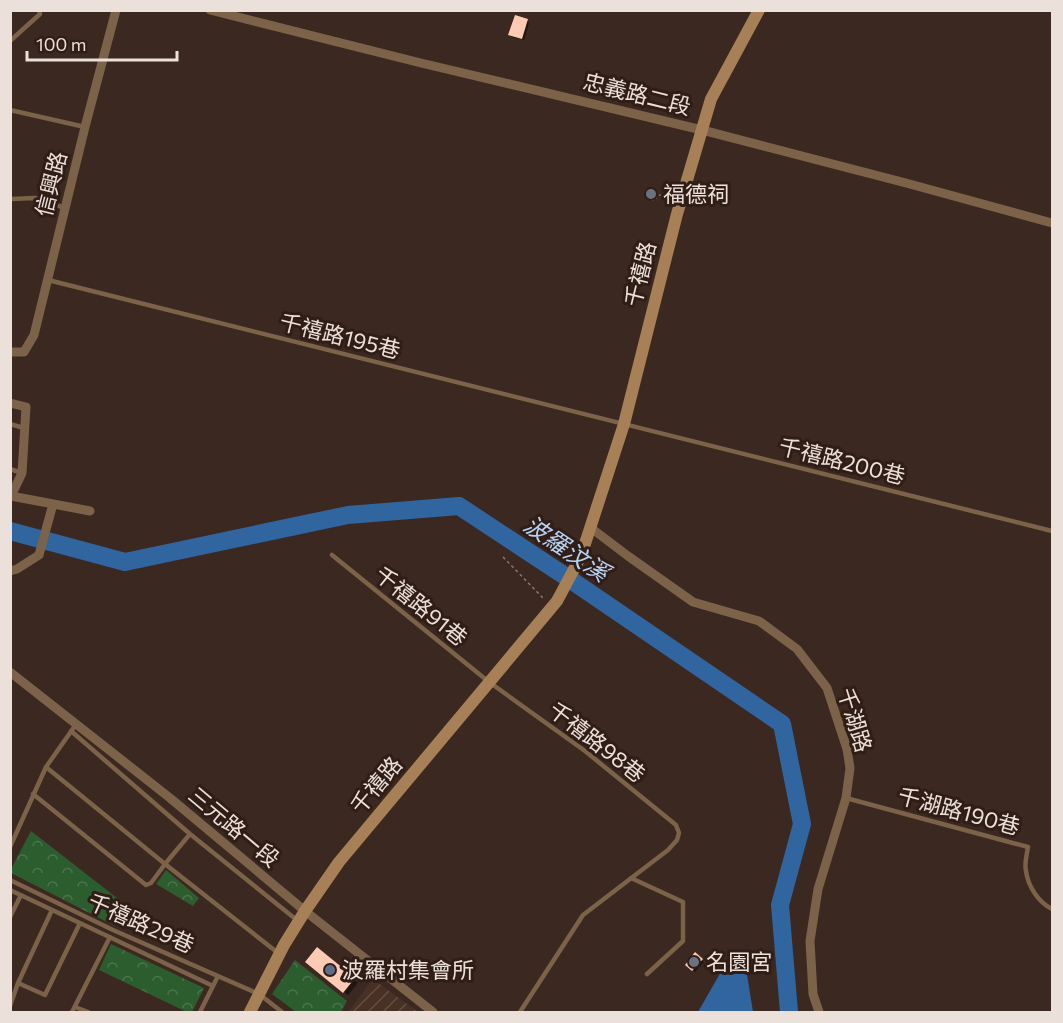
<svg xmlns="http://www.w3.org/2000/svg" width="1063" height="1023" font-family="Commissioner,'Noto Sans TC',sans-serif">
<defs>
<pattern id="industrial-furrows" width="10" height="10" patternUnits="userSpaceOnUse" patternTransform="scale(1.5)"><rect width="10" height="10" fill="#483025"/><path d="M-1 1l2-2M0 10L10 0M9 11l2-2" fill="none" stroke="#634e44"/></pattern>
<pattern id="park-crowns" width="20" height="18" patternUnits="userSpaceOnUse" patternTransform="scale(1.5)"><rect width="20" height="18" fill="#2c5d2f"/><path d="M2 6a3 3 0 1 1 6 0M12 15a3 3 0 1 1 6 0" fill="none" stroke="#4b744d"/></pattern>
</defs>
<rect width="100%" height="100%" fill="#3b2820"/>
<path fill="url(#industrial-furrows)" d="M373,979L418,1012H348Z"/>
<path fill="url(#park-crowns)" d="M31,831L126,905L115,926L11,873V869Z
M166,870L199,898L193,906L156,884Z
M111,944L204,988L192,1012H187L99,970Z
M295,960L347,1001L341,1012H296L272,994Z"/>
<path fill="#3165a0" d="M745,962L753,1012H698L726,963Z"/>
<path fill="#0007" d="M527,21L529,23L524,40L512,37L510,35Z
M317,949L358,983L348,995L310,965Z
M695,955L704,962L695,972L687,965Z"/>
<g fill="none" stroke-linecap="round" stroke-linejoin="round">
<path stroke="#3165a0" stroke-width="18" d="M10,531L125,562L348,515L459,506L562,574L782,724L802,824L780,905L789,1012"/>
</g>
<path fill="#fdcab3" d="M515,15L528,19L522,39L508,35Z
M650,188L657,198L652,201L645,191Z
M317,947L355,978L343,993L305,962Z
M695,952L703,959L692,971L685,965Z"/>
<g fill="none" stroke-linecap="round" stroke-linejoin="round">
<path stroke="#87776f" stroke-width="1.5" stroke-dasharray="3 3" stroke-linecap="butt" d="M659,195L671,197
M503,557L543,598"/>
<path stroke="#7b6249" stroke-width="4.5" d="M10,41L40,14L39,10
M10,110L85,127
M10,199L35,198L65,208
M48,280L1052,531
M10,424L24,428
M10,469L22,473
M332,555L489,682L585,751L676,825L679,833L677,840L668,850L583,915L520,1012
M71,731L190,834L298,921
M46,767L165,864L278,953
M33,794L146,885L151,883L165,864L190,834
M846,798L1028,847C1027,854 1024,863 1026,871C1028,886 1038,902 1052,909
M10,847L46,767L77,723
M631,878L683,902V941L647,974
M10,880L113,930L259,994L282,1012
M10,890L213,986L218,976
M52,910L18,983L45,995L80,923
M10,917L21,895
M10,1006L18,983
M75,1007L88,1012
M72,1012L110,937
M200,1012L213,986"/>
<path stroke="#7b6249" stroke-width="9" d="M210,10L421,63L702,130L906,183L1052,223
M10,352H24L34,335L85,127L116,10
M10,403L26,407L22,473L11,496L90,511
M591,528L628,556L693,602L759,621L797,649L827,688L847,749L850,768L846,798L818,889L810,941L813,994L819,1012
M10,571L17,569L39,555L53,504
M10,672L170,798L305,911L433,1012"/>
<path stroke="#a78057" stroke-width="12" d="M250,1012L284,945L305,911L339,862L557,601L581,556L624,424L677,214L711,99L759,10"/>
</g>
<g fill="#6b7280" stroke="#301e16" stroke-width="2">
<circle cx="651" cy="194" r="6"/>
<circle cx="694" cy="962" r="6"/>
</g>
<circle fill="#5c6f8a" stroke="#301e16" stroke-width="2" cx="330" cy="970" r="6"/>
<g text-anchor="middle" stroke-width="6" stroke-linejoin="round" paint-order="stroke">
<g font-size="22" fill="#ece0da" stroke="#301e16">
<text transform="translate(637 94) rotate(14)" y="8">忠義路二段</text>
<text transform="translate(51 184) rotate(-76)" y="8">信興路</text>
<text transform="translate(640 274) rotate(-76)" y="8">千禧路</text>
<text transform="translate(340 336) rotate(14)" y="8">千禧路195巷</text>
<text transform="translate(842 461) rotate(14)" y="8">千禧路200巷</text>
<text transform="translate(421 606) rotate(39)" y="8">千禧路91巷</text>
<text transform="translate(855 720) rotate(73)" y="8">千湖路</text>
<text transform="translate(597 742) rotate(38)" y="8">千禧路98巷</text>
<text transform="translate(376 785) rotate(-50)" y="8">千禧路</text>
<text transform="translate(959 811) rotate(15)" y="8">千湖路190巷</text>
<text transform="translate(234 827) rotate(40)" y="8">三元路一段</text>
<text transform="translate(141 923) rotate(24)" y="8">千禧路29巷</text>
</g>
<g font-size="22" fill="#ece0da" stroke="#301e16" text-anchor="start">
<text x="663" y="202">福德祠</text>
<text x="706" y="970">名園宮</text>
<text x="342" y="978">波羅村集會所</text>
</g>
<g font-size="24" font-style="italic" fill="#b6d2f4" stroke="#301e16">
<text transform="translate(566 549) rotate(34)" y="8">波羅汶溪</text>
</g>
</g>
<rect width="1063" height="1023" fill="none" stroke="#ece0da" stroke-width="24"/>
<path d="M27 51v9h150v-9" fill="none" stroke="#ece0da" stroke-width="3"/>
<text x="36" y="51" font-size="18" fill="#ece0da" stroke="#301e16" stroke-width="4.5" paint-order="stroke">100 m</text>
</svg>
